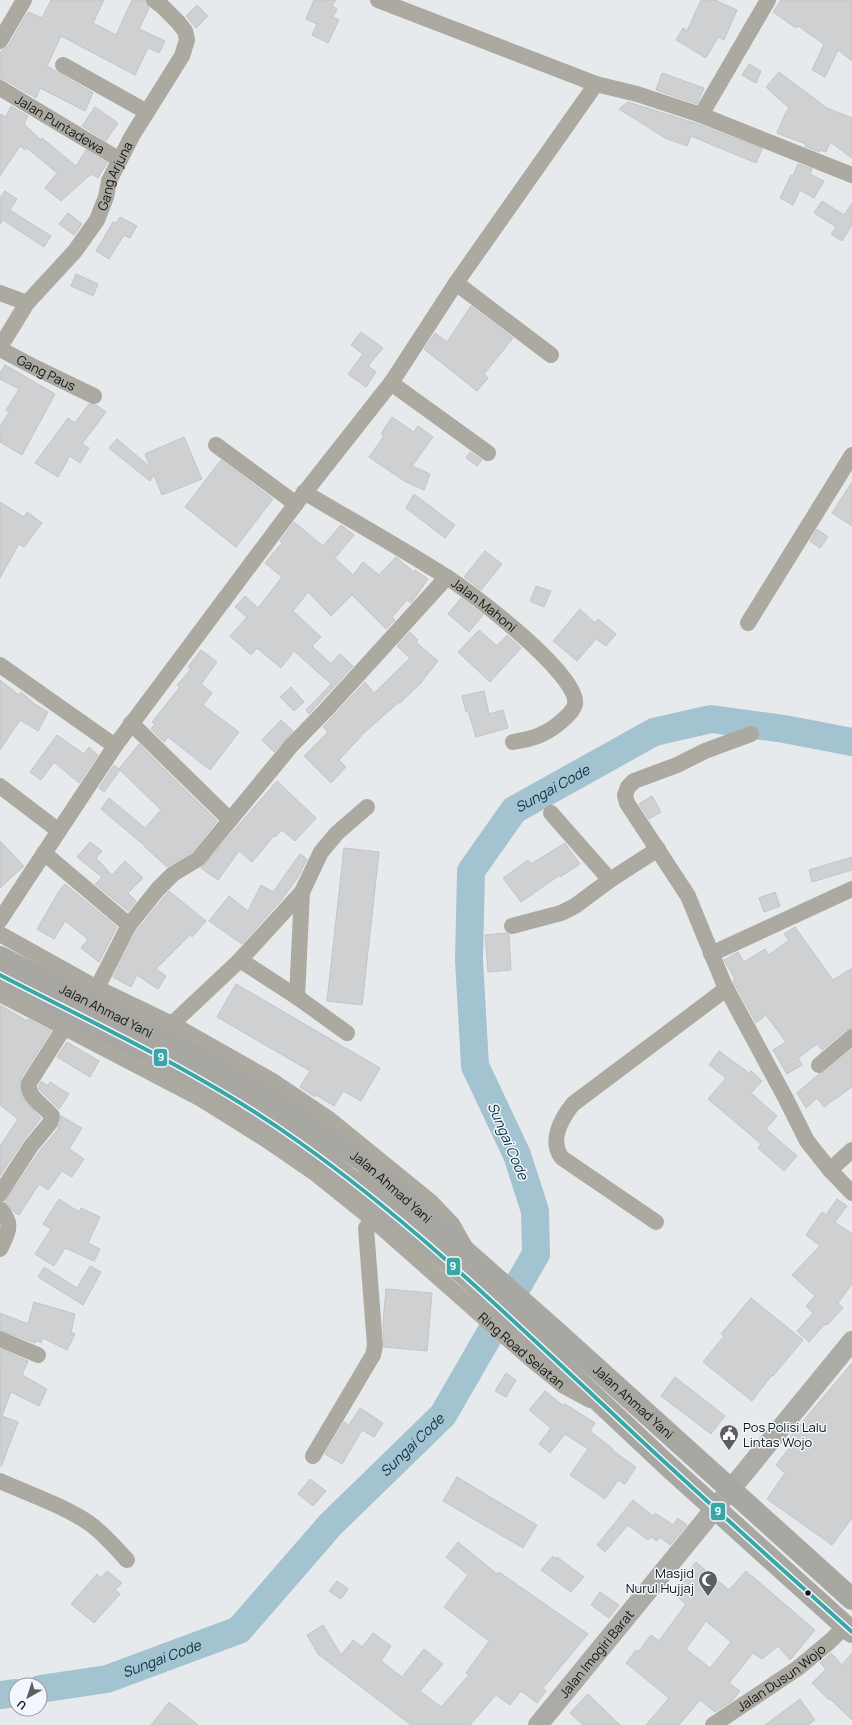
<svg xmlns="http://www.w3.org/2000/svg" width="852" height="1725" font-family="Manrope,sans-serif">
<rect width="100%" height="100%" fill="#e7eaed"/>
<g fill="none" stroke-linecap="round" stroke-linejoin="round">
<g stroke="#a4c3d1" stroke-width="28">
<path id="s1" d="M40,1689L107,1679L239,1630L330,1525L443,1415L536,1254L535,1211L517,1155L475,1066L469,960L471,871L514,810L654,732L711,719L784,729L852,742"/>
<path d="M0,1695L16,1693"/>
</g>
</g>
<path fill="#ced0d2" stroke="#c2c4c6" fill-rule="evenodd" d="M51,0H104L93,23L116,35L132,0H145L149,8L139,29L165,41L159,53L148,48L135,75L61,36L47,66L93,93L85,111L40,88L36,98L5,80L0,79V54L2,50L8,46L28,12L42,18Z
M314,0H336L332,6L337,9L333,17L339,20L328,43L312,35L317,24L306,19Z
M701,0H715L737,10L724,40L718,37L706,58L676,40L683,28L687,31Z
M781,0H852V61L838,50L825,77L812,70L824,44L798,26L796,28L773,12Z
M197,5L208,16L196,28L186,16Z
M749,64L761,71L756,83L742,75Z
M779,72L827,108L852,118V158L830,142L826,152L820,150L819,152L805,146L806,144L777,133L785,114L789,108L766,87Z
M662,73L704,88L697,104L656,90Z
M628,102L698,124L762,149L756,163L691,136L687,146L665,138L619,109Z
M11,106L28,116L24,124L41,140L42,138L76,166L86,150L107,163L98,178L91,174L61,201L45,188L57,173L27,148L25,150L20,146L0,176V114L6,117Z
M95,107L118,123L106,141L82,126Z
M798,164L812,169L810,174L824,181L814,198L800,190L793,205L780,198L791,175L793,176Z
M5,191L17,199L10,210L51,236L44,247L3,220L0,224V198Z
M822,201L844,215L852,203V225L842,241L831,234L836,227L814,213Z
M68,213L82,224L74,235L59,224Z
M120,217L137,226L130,238L124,235L109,259L96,251L113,222L116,223Z
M76,274L98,284L93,296L71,286Z
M471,306L513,338L484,374L488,378L477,391L424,349L435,333L447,342Z
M361,332L383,348L368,366L376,372L366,387L348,374L363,354L351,345Z
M5,365L55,394L22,455L0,442V427L9,412L6,410L19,389L0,379V373Z
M89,404L96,405L106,412L82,444L89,448L80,463L70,456L58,477L35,463L68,418L75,423Z
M392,417L414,432L418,426L433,437L412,466L430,474L424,490L404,481L369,457L384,436L381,434Z
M184,437L202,479L162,495L154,475L150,481L109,448L117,439L150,467L145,454Z
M470,452L482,460L477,466L466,458Z
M221,460L273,499L236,547L185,507Z
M852,482V526L832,513Z
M414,494L455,525L445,538L406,508Z
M0,502L24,517L27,512L42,523L24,547L19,544L0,578Z
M294,522L323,546L341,525L354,535L335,558L353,575L363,562L379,575L396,557L414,572L415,570L428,579L411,603L407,600L392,617L395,620L386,629L352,595L331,616L308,592L293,611L321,637L312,646L331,664L340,654L353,666L309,714L306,710L331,684L294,651L281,668L257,648L251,655L230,636L247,617L235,607L245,596L258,608L282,577L265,563L282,543L280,541Z
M817,529L828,537L820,548L810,541Z
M485,551L502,564L481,590L464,577Z
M536,586L551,591L544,607L530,601Z
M461,598L483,615L469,632L448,614Z
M580,609L595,623L598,619L616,634L606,646L596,639L577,661L553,641Z
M479,630L497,646L507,635L521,648L490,682L458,652Z
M410,632L418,640L416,642L438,661L420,684L400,703L399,702L365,732L339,760L346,767L331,783L304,756L328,732L323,727L365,682L374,693L410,658L397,646Z
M201,650L217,662L201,684L212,693L203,705L239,732L210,770L168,737L164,742L151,729L155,724L152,722L180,687L177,685L191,669L188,667Z
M0,680L19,695L21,692L36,705L48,712L38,731L20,720L0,750Z
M291,687L304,702L294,711L280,697Z
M484,691L489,714L503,710L508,728L476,737L468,711L466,712L462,696Z
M281,720L293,731L274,752L262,740Z
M57,735L84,754L89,747L98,755L79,783L54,762L41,780L30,772Z
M139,744L217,821L192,852L167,867L145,847V846L101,809L109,798L145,828L161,810L120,770L104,792L99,788L114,765L119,769Z
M277,781L316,818L295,841L282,830L275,837L274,836L252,862L239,851L218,880L201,868Z
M652,796L661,812L649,819L639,804Z
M0,841L24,866L0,888Z
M90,842L102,851L96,858L112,875L125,861L143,878L128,893L136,901L128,911L95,884L102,877L77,857Z
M565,843L580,864L560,877V875L521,902L503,878L528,860L531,864Z
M344,848L379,852L362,1005L327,1001Z
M300,854L307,859L298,877L283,898L242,944L209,921L229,896L248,911L261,885L273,892Z
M852,857V870L812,882L809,870Z
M65,884L117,927L99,962L81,948L88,939L65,921L54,939L37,929L59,891Z
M169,891L206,921L192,937L190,935L156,969L166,976L158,989L137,975L131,987L113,977L137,930Z
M775,892L780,906L764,912L759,898Z
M795,927L833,980L852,968V1028L846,1030L822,1050L817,1044L798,1058L802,1065L787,1074L773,1050L786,1042L766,1015L756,1023L733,981L735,979L724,960L738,952L744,962L765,949L769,955L789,940L784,934Z
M506,933L509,935L511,970L488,972L485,935Z
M236,984L380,1068L361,1101L343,1091L334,1106L316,1095L315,1097L300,1087L310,1071L217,1017Z
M0,1005L27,1021L28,1019L51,1031L21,1078L20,1083L23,1098L41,1118L23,1141L0,1176V1146L18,1119L0,1105Z
M67,1042L99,1061L90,1077L57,1057Z
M852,1049V1087L824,1107L817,1098L806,1108L797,1093L819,1074L825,1072Z
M719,1051L749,1073L751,1071L762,1081L751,1093L777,1116L766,1129L797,1156L784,1171L758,1148L761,1144L708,1099L726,1078L709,1065Z
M41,1081L48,1086L50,1082L69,1094L59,1109L39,1089V1086Z
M61,1116L82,1128L69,1149L84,1159L72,1177L62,1171L48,1190L39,1184L19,1215L14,1212L5,1202L39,1152L58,1129Z
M59,1199L79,1212L81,1208L100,1217L88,1243L100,1249L94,1261L65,1248L54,1266L35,1254L51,1229L43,1224Z
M837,1199L847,1206L835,1222L852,1234V1284L838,1303L843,1308L827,1325L825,1324L809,1342L797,1331L813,1313L806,1306L815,1296L792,1275L820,1246L806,1235L822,1212L826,1215Z
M90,1266L101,1272L83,1305L38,1277L44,1267L77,1288Z
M386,1289L432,1293L427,1351L384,1347L383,1323Z
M751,1298L803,1340L773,1376L772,1375L752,1401L703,1362L724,1336L721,1334Z
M34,1302L75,1314L71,1332L75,1334L67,1350L43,1338L41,1343L36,1340L35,1343L0,1330V1313L28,1324Z
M0,1349L28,1361L22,1375L47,1389L39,1406L11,1392L2,1416L18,1422L1,1467Z
M852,1363V1518L832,1545L767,1499L785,1473L776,1465L793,1443L788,1439Z
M506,1373L516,1380L506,1397L495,1391Z
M675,1377L725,1416L711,1434L661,1396Z
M545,1391L564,1406L565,1404L595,1423L590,1431L613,1449L612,1450L636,1467L625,1484L618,1480L605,1499L570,1475L588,1449L565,1434L550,1453L539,1444L551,1428L529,1410Z
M360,1408L383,1423L374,1437L362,1430L342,1464L325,1454L344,1422L349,1425Z
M457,1477L537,1525L523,1548L443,1501Z
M310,1479L326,1491L313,1506L298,1494Z
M633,1500L653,1516L655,1513L673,1525L678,1518L687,1525L670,1545L660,1537L657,1541L651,1537L648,1540L628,1525L605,1552L597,1545Z
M458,1542L497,1574L499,1572L588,1634L543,1688L546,1691L537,1703L521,1691L510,1705L496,1695L470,1725H411L318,1654L307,1635L323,1625L341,1655L353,1640L362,1647L373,1633L391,1646L381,1661L402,1677L424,1649L443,1664L420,1691L441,1707L469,1675L466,1673L489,1641L444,1607L468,1575L446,1557Z
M553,1556L556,1559L557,1557L584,1577L571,1592L541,1570Z
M696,1562L729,1590L746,1571L815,1630L790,1660L778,1646L762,1659L753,1653L729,1683L740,1691L732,1701L715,1712L700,1700L679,1725H646L669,1698L626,1663L636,1650L638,1652L651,1635L659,1641L686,1604L671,1592ZM706,1621L731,1642L710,1668L686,1649Z
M107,1571L122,1583L115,1590L120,1594L94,1623L71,1604L97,1574L101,1578Z
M337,1581L348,1589L341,1599L329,1591Z
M600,1592L619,1605L609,1618L591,1605Z
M831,1653L842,1665L852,1653V1720L830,1699L829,1700L812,1683L826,1669L820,1663Z
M588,1694L620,1725H583L570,1713Z
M800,1699L815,1720L808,1725H765Z
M169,1702L198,1725H151Z"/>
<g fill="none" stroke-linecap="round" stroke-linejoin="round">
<g stroke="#aba9a0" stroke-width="16">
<path d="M378,0L596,84L637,94L701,115L852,175"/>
<path d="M0,41L24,0"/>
<path d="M63,65L147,112"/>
<path id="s2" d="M0,88L120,160"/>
<path d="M701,115L768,0"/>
<path d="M456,283L551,355"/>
<path d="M0,293L27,303"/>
<path id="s3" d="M0,347L27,303L75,251L97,220L106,197L109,181L132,136L182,56L187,40L185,31L178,22L163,7L154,0"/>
<path id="s4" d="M0,349L34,367L94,396"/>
<path d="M391,383L488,453"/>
<path d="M216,445L296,504"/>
<path id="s5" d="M304,492C351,520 399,547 445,576C470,591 580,675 575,704C573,714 552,730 542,734C533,739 523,740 513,742"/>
<path d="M748,623L852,455"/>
<path d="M0,665L115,746L298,501L391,383L456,283L596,84"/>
<path d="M131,723L230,820"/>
<path d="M751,734L705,751L677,765L634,781L628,787L625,795L627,803L688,896L724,984L786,1099L807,1141L830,1170L852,1193"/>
<path d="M0,786L59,831"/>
<path d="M551,813L610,880"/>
<path d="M44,853L129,925"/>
<path d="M0,920L115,746"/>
<path d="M512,926L561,913L575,906L610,880L658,849"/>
<path d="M0,934L97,988L172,1024L271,1080L329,1119L431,1202L452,1224L464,1245"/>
<path d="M711,954L852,889"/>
<path d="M240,960L297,997L347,1033"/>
<path d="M97,988L129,925L158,889L173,874L198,859L291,746L326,710L447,577"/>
<path id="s6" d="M0,994L201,1099L265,1139L316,1174L372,1219L533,1361L564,1386L590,1400"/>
<path d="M297,997L302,892"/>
<path d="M172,1024L240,960L302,892L321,852L337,833L367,807"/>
<path d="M819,1065L852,1037"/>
<path d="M830,1170L852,1150"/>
<path d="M0,1194L31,1146L50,1123L52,1116C44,1105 27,1098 29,1083L64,1028"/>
<path d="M0,1209C14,1224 8,1233 0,1249"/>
<path d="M656,1222L562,1158C549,1141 561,1119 573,1104L726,989"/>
<path d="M0,1339L38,1355"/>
<path d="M313,1456L373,1355L375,1346L366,1228L372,1219"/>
<path d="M0,1481C29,1494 62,1505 89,1523C103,1533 115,1547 127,1560"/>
<path id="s7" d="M713,1725L798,1668L828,1643L846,1626"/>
</g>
<path stroke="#acaba5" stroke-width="20" id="s8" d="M538,1725L852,1341"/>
<g stroke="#a8a7a1" stroke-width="22">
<path id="s9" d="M0,957L200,1058L279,1104L363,1161L553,1329L852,1599"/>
<path d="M0,975L203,1080L297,1140L374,1197L466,1276L667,1465L852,1632"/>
</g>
<g stroke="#f1f7fd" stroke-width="7">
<path id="bus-1" d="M0,975C101,1027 206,1075 299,1142C412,1222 510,1318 611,1412C690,1487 771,1559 852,1632"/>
</g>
<use href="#bus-1" stroke="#3aa7a7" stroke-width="4"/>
</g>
<defs>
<g id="civic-pin" transform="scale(1)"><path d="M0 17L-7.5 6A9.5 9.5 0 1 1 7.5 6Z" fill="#5c5e61" stroke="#f1f7fd"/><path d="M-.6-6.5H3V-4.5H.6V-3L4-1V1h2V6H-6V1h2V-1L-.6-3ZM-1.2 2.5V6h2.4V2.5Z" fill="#fff"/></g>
<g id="mosque-pin" transform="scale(1)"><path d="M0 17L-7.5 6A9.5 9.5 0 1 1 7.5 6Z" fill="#5c5e61" stroke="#f1f7fd"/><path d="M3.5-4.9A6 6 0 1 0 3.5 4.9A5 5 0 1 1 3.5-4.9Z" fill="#fff"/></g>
</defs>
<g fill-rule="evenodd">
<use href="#civic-pin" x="729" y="1434"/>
<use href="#mosque-pin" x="708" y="1580"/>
</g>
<circle fill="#111315" stroke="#f1f7fd" stroke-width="1.5" cx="808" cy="1593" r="3.5"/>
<g text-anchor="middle" stroke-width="3" stroke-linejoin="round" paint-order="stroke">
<g font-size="13" fill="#111315" stroke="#f1f7fd">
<text dy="5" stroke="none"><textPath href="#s2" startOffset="70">Jalan Puntadewa</textPath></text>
<text dy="5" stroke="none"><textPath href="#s3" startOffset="208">Gang Arjuna</textPath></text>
<text dy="5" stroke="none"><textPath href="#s4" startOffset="52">Gang Paus</textPath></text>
<text dy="5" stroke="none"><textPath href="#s5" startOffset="213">Jalan Mahoni</textPath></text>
<text dy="5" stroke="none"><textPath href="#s9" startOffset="119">Jalan Ahmad Yani</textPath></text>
<text dy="5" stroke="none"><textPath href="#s9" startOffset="455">Jalan Ahmad Yani</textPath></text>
<text dy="5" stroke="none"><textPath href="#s6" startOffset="635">Ring Road Selatan</textPath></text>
<text dy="5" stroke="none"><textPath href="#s9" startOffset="779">Jalan Ahmad Yani</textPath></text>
<text dy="5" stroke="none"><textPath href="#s8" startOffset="92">Jalan Imogiri Barat</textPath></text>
<text dy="5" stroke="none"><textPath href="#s7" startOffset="83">Jalan Dusun Wojo</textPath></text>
</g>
<g font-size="13" fill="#111315" stroke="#f1f7fd" text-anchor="start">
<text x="743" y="1432">Pos Polisi Lalu<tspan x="743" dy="15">Lintas Wojo</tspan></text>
<text x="694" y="1578" text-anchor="end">Masjid<tspan x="694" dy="15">Nurul Hujjaj</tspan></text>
</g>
<g font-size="14" font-style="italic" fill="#062e3d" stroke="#f1f7fd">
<text dy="5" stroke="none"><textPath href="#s1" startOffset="1205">Sungai Code</textPath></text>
<text transform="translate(508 1141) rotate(67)" y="5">Sungai Code</text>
<text dy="5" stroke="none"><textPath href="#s1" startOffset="462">Sungai Code</textPath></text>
<text dy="5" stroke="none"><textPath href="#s1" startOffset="126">Sungai Code</textPath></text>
</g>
</g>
<g stroke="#f1f7fd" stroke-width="1.5">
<rect x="153" y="1048" width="15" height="19" rx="4" fill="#3aa7a7"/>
<rect x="446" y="1257" width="15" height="19" rx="4" fill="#3aa7a7"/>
<rect x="710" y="1502" width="16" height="19" rx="4" fill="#3aa7a7"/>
</g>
<g font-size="11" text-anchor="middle" font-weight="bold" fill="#fff">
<text x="161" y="1061">9</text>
<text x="453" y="1270">9</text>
<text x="718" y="1515">9</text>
</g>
<g transform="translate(28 1697) rotate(219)"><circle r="19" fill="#f1f7fd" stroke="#979ca0"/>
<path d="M0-3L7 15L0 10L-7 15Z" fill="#5c5e61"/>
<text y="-6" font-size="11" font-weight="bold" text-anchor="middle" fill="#111315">U</text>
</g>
</svg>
